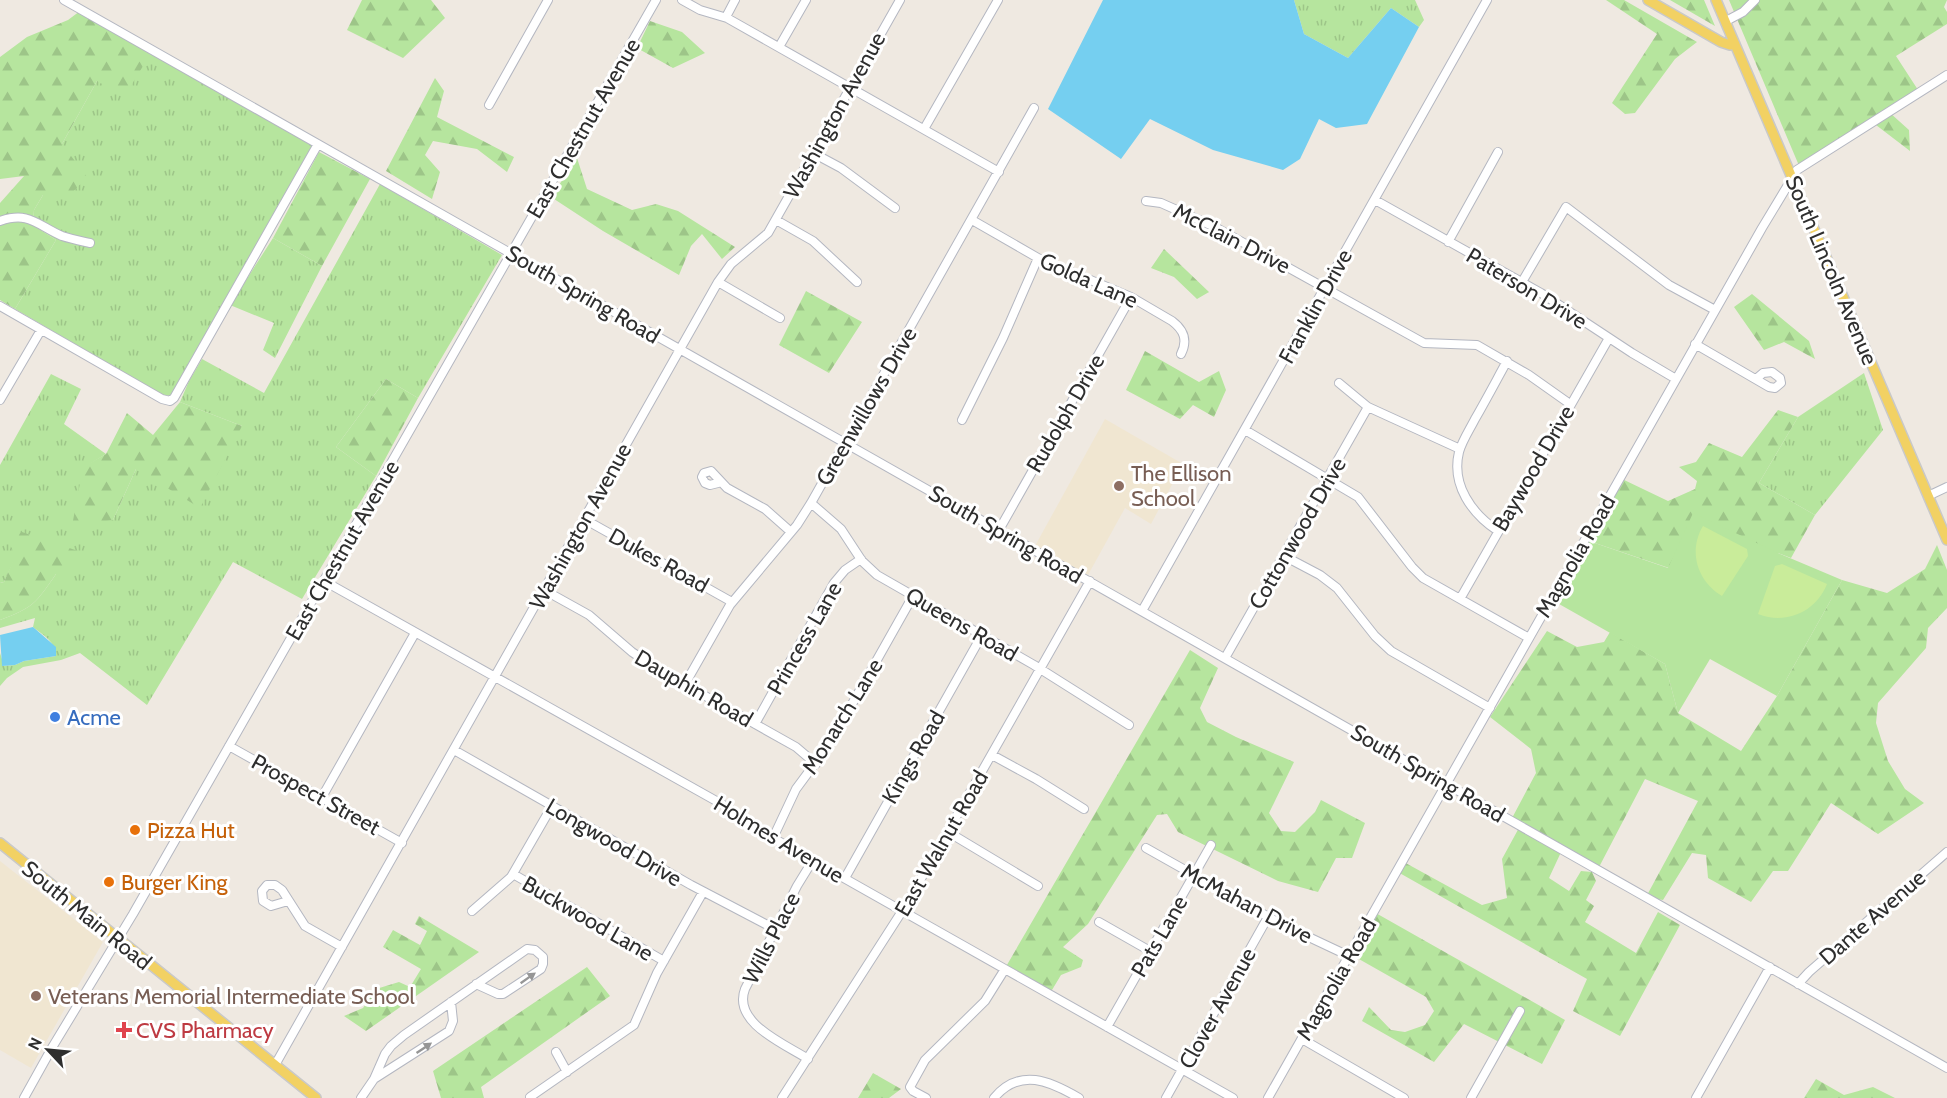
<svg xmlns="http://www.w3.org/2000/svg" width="1947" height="1098" font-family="Cabin,sans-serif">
<defs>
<pattern id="grass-tufts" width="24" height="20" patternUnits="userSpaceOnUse" patternTransform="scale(1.5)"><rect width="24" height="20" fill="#b6e59e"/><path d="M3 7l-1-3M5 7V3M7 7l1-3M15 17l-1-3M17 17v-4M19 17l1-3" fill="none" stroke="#9dc588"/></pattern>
<pattern id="forest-firs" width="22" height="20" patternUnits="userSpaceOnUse" patternTransform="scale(1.5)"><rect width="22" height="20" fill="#b6e59e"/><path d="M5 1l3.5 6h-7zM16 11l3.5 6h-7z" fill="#9dc588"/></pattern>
</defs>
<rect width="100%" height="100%" fill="#efe9e1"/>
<path fill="#f0e6d1" d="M1105,419L1183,464L1151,524L1125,508L1088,575L1035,546Z
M0,861L103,942L31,1068L0,1050Z"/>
<path fill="url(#grass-tufts)" d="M1294,0H1415L1424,20L1419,27L1391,8L1348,58L1304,34Z
M151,53L314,146L170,396L160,394L15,309L56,240L33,225L34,210L43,195L62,144L97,81Z
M380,184L502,255L418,398L386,379L336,447L376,476L302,599L233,562L147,705L80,653L61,660L23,667L7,678L0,686V653L2,659V666L15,665L24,661L56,656C56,642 43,635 33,627L35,618L0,628V620C33,608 36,603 56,574L16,556L4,582L0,583V465L51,374L81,389L64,424L106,454L83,468L113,520L136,469L242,426L180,402L189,381L202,359L264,393Z
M273,238L322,266L275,358L263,350L274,323L230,305Z
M1864,373L1883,430L1815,515L1759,483L1798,417Z"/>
<path fill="url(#forest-firs)" d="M362,0H431L445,18L403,58L347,30Z
M1606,0H1624L1697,42L1675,59L1635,113L1625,114L1612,103L1657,34Z
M1670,0H1704L1715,26Z
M1729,0H1947L1944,7L1947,12V24L1896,56L1920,93L1889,112L1909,130L1910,151L1876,125L1800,168Z
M80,11L151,53L124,97L97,81L62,144L87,177L68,197L43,195L34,210L33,225L56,240L15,309L0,300V203L24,176L0,179V57L27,37L68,20Z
M650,21L682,32L705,53L673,68L637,48Z
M435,78L444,91L437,117L514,157L507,172L477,149L433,141L425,155L440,172L432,199L386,171Z
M319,152L370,179L322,266L273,238Z
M577,158L587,189L632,210L656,204L678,211L735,247L722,259L702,234L691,246L679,275L603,231L551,197Z
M1164,249L1209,292L1197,299L1174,277L1151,268Z
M806,291L862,322L829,373L779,345Z
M1752,294L1809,341L1815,359L1784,342L1764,350L1734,307Z
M1145,351L1199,382L1219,371L1226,390L1214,417L1193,405L1180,419L1126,390Z
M386,379L418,398L376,476L336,447Z
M180,402L242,426L200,508L136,469L113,520L72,526L83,467L106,454L127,413L153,435Z
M1778,410L1798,417L1759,483L1815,515L1791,558L1778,553L1669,568L1586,540L1620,478L1668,501L1695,489L1697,481L1679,467L1696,462L1709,443L1742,457Z
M19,531L84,553L69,575L56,574C36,603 33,608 0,620V583L4,582L15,556L9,542Z
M1937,545L1947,570V608L1928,628L1926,648L1878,703L1876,723L1888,761L1905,789L1924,803L1878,834L1831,803L1788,871H1773L1751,902L1708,878L1706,855L1692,853L1663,900L1646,897L1698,801L1645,779L1598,869L1562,850L1549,878L1569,891L1581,871L1592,872L1596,881L1586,900L1594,906L1585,922L1636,953L1658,912L1680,925L1620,1036L1573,1011L1587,979L1396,871L1402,861L1482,905L1507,898L1502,859L1520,826L1511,820L1536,773L1531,749L1490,717L1547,631L1577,647L1604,642L1610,632L1665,664L1678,713L1741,751L1777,696L1842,580L1887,593L1925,569Z
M1190,650L1218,668L1200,708L1207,722L1236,737L1294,762L1269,813L1281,831L1295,832L1315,812L1321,800L1365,823L1352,858H1336L1318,892L1278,881L1178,832L1167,814L1157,815L1088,924L1063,947L1083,960L1081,967L1061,975L1049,995L1004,970Z
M1374,912L1565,1020L1542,1064L1464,1024L1434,1062L1362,1021L1369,1007L1391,1030L1405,1032L1425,1025L1434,1011L1426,997L1350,954Z
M419,916L479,952L366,1031L344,1016L363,1008L376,989L399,982L410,987L421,969L383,947L393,930L420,945L427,931L415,924Z
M587,967L610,996L481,1087L484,1098H441L433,1071Z
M873,1073L901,1089L889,1098H858Z
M1816,1079L1844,1095L1873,1087L1895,1098H1804Z"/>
<path fill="#b6e59e" d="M1693,513L1778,553L1842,580L1777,696L1710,659L1678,713L1665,664L1552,600L1586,540L1668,568Z"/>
<path fill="#c9ec9a" d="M1703,526L1747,549L1748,556L1722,596C1697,581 1688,551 1703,526Z
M1782,564L1827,584C1816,612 1786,625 1758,614L1775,566Z"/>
<path fill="#75cff0" d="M1103,0H1294L1304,34L1348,58L1391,8L1419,27L1367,124L1336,128L1319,119L1300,159L1283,170L1213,150L1150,119L1121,159L1048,109Z
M33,627L56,647V656L24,661L15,665L2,666L0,635Z"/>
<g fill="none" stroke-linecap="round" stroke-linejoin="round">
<g stroke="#b4b7c1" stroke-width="10">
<path id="minor" d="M64,0L1947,1068
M682,0L700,10L727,18L999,172
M726,17L735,0
M1726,21L1743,12L1755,0
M779,47L806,0
M489,105L548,0
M924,129L998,0
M813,153L841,168L895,208
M1375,200L1541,293L1632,353L1676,379
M1146,201L1161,203L1215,227L1424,343L1477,345L1529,375L1570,404
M776,220L813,241L857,282
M972,220L1038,258L1131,297L1172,321C1184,330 1188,340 1181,354
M0,221C29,211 37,225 62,236C71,239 81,241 90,243
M1448,242L1498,152
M718,282L780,318
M1522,282L1566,207L1669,285L1715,310
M0,306L162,399L170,401L174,398L318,144
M1695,344L1769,387L1775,388L1781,383L1780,378L1772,372L1763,373L1756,379
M1339,383L1368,407L1460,449
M0,400L41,330
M962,420L1003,338L1038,258
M1245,430L1358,497L1412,567L1423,578L1529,638
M718,483L710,485L705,483L702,477L704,473L711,471L727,488L765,509L791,532
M1928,496L1947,487
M811,503L841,529L862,561L877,575L1034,665L1129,725
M584,519L732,602
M999,530L1131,297
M1498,531C1472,514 1451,485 1459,452C1462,441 1470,429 1475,419C1486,400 1496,381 1507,361
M1284,556L1320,575L1337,588L1375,636L1391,651L1490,708
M324,581L727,807L766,834L1233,1098
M544,590L589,615L632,652L659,670L796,747L816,764
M1460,599L1609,338
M1142,611L1487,0
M1225,658L1368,407
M685,684L730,605L797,525L811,503L1034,108
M755,724L834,583L845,570L861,559
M229,746L402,843
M454,750L691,885L775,929
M992,755L1036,779L1084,809
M322,797L415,633
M948,832L1038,886
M773,838L796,789L830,743L913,596
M1146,848L1281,924L1349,956
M513,874L664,961
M845,878L982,635
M288,901L271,906L263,901L262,891L267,885H275L282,890L305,926L342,947
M472,911L511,877L552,806
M1099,922L1150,951
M1798,984L1809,972L1947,852
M1107,1027L1211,845
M1302,1039L1404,1098
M556,1052L567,1072
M808,1059C785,1044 732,1023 745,989L797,886L813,860
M275,1065L718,282L731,264L768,233L900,0
M374,1079L449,1031L453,1021L451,1002
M530,1097L634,1025L657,973L703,892
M24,1098L53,1046L133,914L656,0
M361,1098L374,1079L385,1054L391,1046L404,1035L527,949L535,950L543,957V964L541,969L503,994H498L476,984
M782,1098L906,905L1090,581
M926,1098L913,1091L910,1087L925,1060L985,1001L1005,969
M994,1098C1020,1067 1050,1081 1079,1098
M1166,1098L1268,917
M1268,1098L1762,228L1797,170L1947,75
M1471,1098L1520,1011
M1696,1098L1770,967"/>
</g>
<g stroke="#c9c9c9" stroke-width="12">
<path id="major" d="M1648,0L1721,42L1730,45L1735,44
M1716,0L1947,540
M0,843L316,1098"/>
</g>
<use href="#minor" stroke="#fff" stroke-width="8"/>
<use href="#major" stroke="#f2d163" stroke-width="9"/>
</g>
<defs><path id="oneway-solid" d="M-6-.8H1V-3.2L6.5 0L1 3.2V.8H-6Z" transform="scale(1.5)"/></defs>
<g fill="#969696">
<use href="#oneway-solid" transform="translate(528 978) rotate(-35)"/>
<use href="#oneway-solid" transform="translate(424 1048) rotate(-34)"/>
</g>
<g fill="#8d6e63" stroke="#fff" stroke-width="2">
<circle cx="1119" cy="486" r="6"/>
<circle cx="36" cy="996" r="6"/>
</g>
<circle fill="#3f7fe0" stroke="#fff" stroke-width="2" cx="55" cy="717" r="6"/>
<g fill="#e8710a" stroke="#fff" stroke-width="2">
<circle cx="135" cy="830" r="6"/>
<circle cx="109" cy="882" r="6"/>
</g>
<path fill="#e0444e" stroke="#fff" stroke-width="2" d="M121 1021h6v6h6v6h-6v6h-6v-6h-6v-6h6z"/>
<g text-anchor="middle" stroke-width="6" stroke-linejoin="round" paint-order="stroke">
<g font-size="22" fill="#2e2e2e" stroke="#fff">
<text transform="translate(834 115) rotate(-61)" y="8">Washington Avenue</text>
<text transform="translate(583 128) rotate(-60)" y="8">East Chestnut Avenue</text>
<text transform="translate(1232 238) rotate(27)" y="8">McClain Drive</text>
<text transform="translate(1832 270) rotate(67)" y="8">South Lincoln Avenue</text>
<text transform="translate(1089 280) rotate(24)" y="8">Golda Lane</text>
<text transform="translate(1527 288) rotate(31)" y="8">Paterson Drive</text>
<text transform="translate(583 294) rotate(30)" y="8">South Spring Road</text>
<text transform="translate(1315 306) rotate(-61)" y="8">Franklin Drive</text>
<text transform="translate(866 406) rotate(-60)" y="8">Greenwillows Drive</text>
<text transform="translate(1065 413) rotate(-60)" y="8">Rudolph Drive</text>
<text transform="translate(1533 468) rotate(-60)" y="8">Baywood Drive</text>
<text transform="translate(580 526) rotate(-61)" y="8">Washington Avenue</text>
<text transform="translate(1297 533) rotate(-60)" y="8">Cottonwood Drive</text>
<text transform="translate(1006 534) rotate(30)" y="8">South Spring Road</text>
<text transform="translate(342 550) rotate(-60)" y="8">East Chestnut Avenue</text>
<text transform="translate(1575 556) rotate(-60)" y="8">Magnolia Road</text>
<text transform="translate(659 560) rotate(29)" y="8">Dukes Road</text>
<text transform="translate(962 624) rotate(30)" y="8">Queens Road</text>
<text transform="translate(804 638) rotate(-60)" y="8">Princess Lane</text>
<text transform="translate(694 688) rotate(30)" y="8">Dauphin Road</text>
<text transform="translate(842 716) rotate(-58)" y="8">Monarch Lane</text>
<text transform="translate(913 757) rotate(-60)" y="8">Kings Road</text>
<text transform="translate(1428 773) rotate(30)" y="8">South Spring Road</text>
<text transform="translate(316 794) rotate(29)" y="8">Prospect Street</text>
<text transform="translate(779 839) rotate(31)" y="8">Holmes Avenue</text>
<text transform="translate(614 842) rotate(30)" y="8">Longwood Drive</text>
<text transform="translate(941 843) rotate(-60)" y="8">East Walnut Road</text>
<text transform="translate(1247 903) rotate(28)" y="8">McMahan Drive</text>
<text transform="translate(87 915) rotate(39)" y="8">South Main Road</text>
<text transform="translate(1872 917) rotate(-41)" y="8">Dante Avenue</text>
<text transform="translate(588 918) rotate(30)" y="8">Buckwood Lane</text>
<text transform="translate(1159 936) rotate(-60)" y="8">Pats Lane</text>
<text transform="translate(771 938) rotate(-63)" y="8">Wills Place</text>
<text transform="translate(1336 979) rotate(-60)" y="8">Magnolia Road</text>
<text transform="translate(1217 1008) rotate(-61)" y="8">Clover Avenue</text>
</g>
<g font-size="22" fill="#785e54" stroke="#fff" text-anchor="start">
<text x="1131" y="481">The Ellison<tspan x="1131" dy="25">School</tspan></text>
<text x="48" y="1004">Veterans Memorial Intermediate School</text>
</g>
<g font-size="22" fill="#366cbe" stroke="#fff" text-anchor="start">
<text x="67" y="725">Acme</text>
</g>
<g font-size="22" fill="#c56008" stroke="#fff" text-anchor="start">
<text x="147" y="838">Pizza Hut</text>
<text x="121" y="890">Burger King</text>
</g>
<g font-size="22" fill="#be3a42" stroke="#fff" text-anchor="start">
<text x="136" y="1038">CVS Pharmacy</text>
</g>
</g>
<g transform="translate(48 1050) rotate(296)" stroke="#ffffff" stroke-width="4.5" paint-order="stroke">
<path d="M0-4.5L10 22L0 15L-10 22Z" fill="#2e2e2e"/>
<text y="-9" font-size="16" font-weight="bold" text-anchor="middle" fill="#2e2e2e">N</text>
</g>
</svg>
